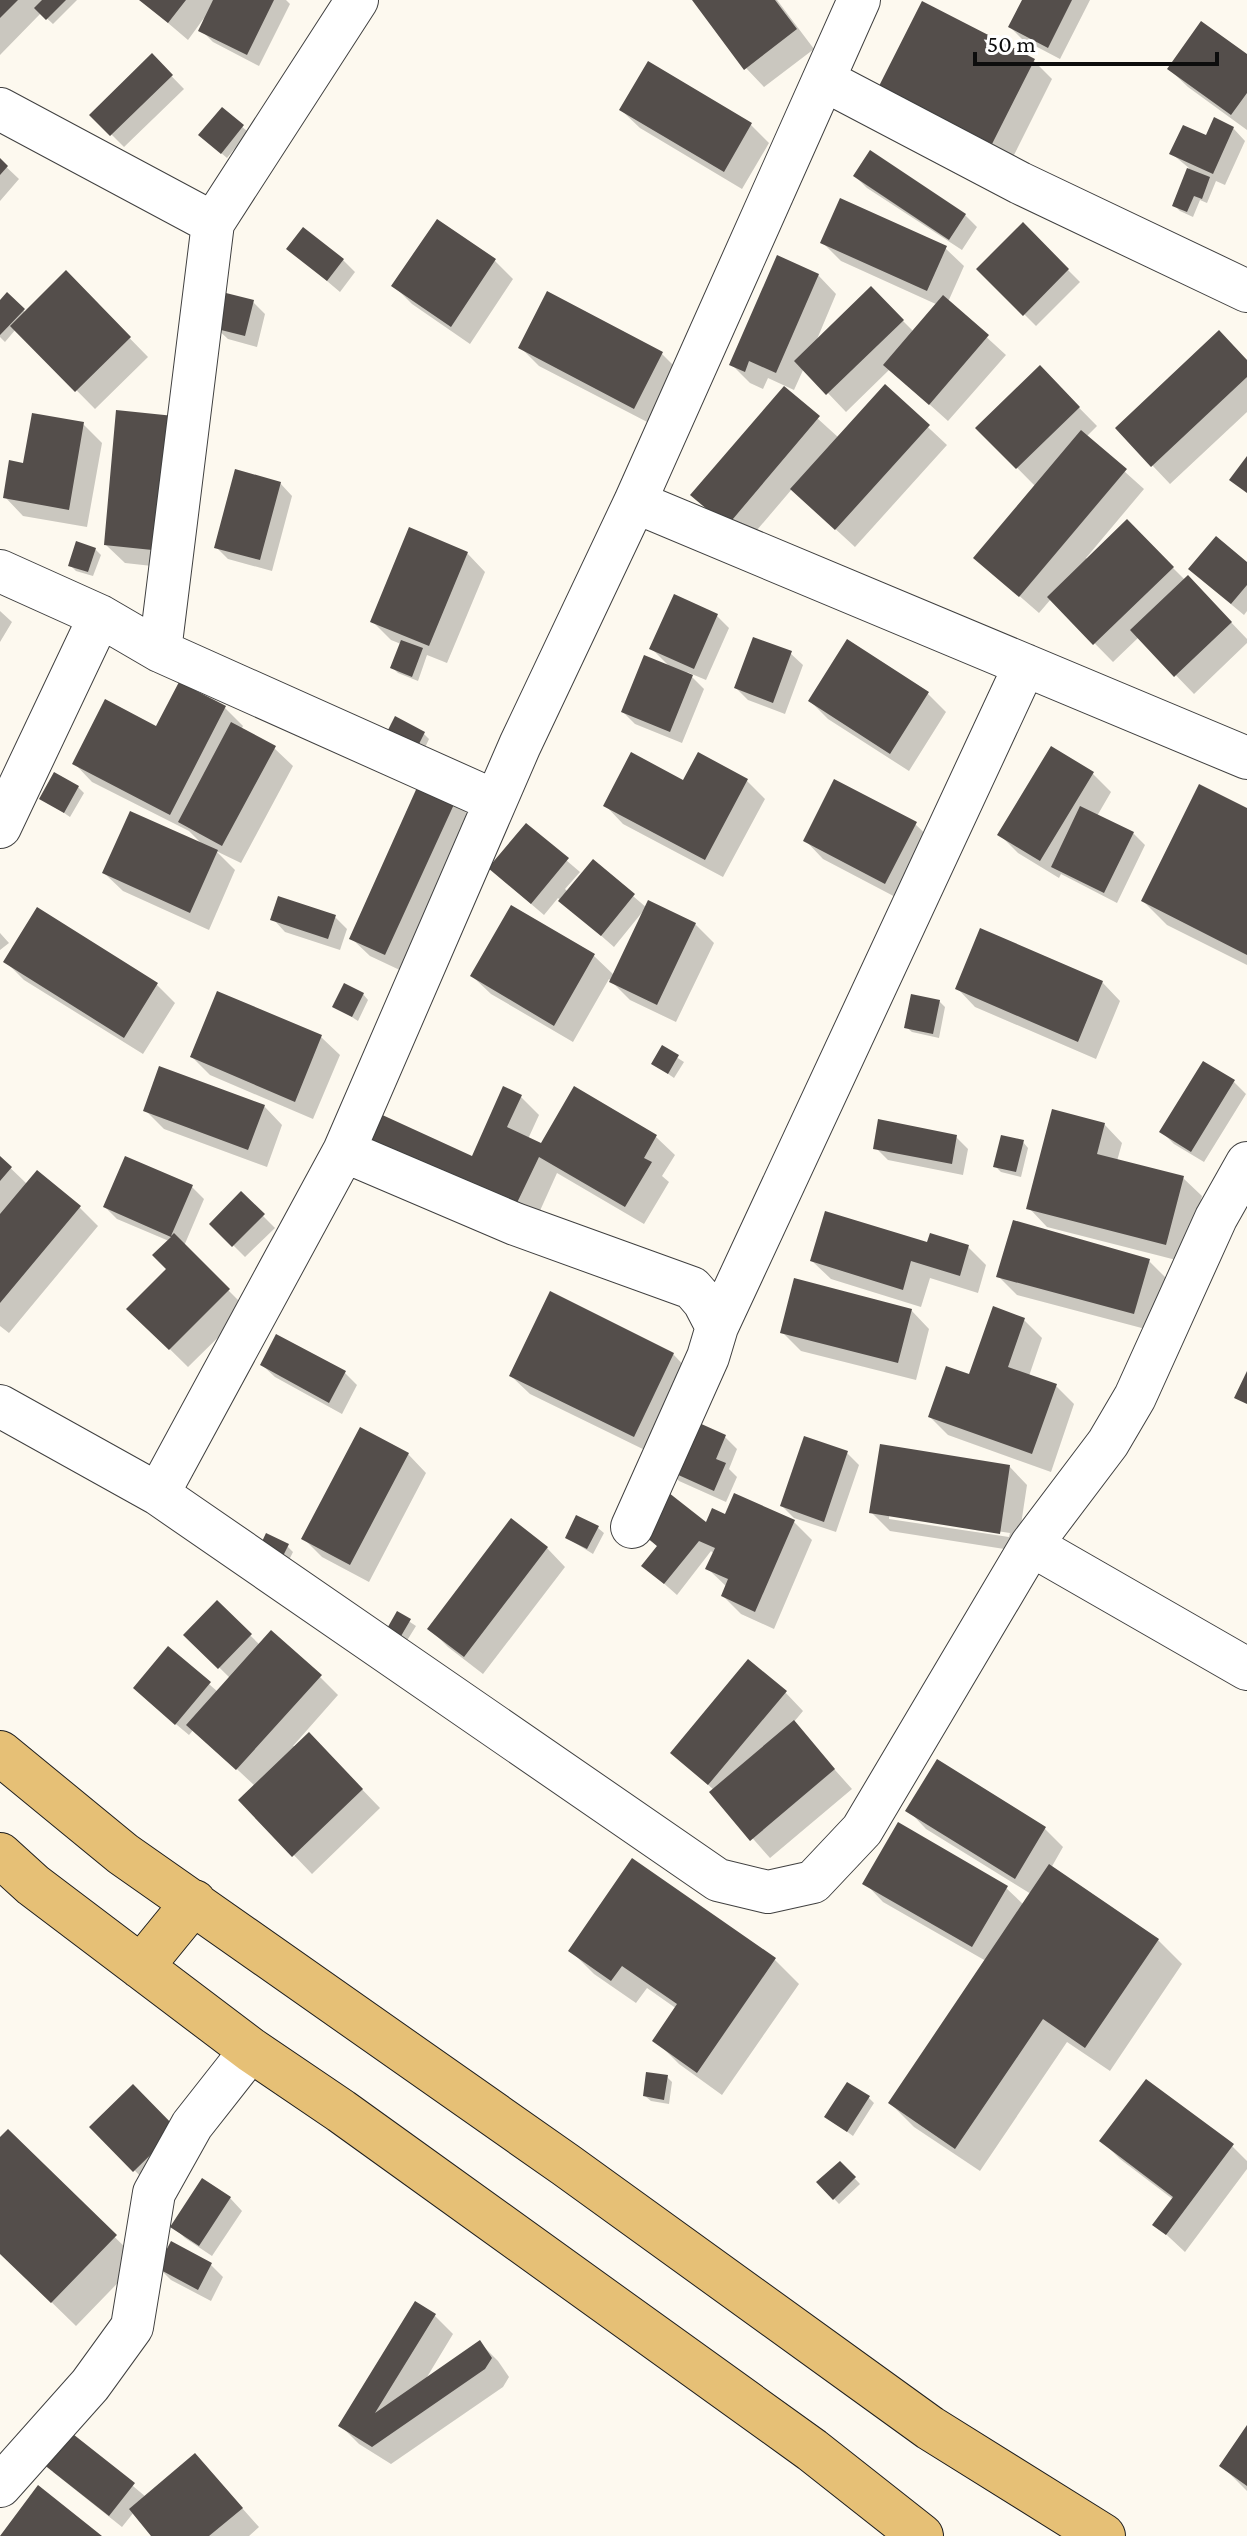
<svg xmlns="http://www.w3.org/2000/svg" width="1247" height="2536" font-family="'Crimson Pro',serif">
<rect width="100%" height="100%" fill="#fdf9ef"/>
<path fill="#0003" fill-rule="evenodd" d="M0,0H77L53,24L41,13L0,55Z
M141,0H286L290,4L259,66L213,42L201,30L204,18L188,40Z
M694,0H777L814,49L764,87L746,68Z
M1024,0H1090L1060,59L1022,39L1010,27Z
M923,4L1034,61L1052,79L1011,161L900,103Z
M152,56L184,89L124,147L92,115Z
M1247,56V130L1188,87L1169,69Z
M223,110L248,132L227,158L207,141Z
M621,110L751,125L769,143L742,189L640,128Z
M1233,128L1245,141L1225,185L1216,181L1207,203L1200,200L1193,217L1180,211L1175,206L1189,168L1172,154Z
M0,161L19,179L0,201Z
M855,176L965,215L977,227L962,250L867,188Z
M437,222L495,261L513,279L470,344L412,304L394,286Z
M1023,225L1080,282L1036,326L979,269Z
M822,242L945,248L964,266L948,302L1006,355L948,421L890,369L846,412L804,368L794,390L768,378L763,389L750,383L731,364L818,275L836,294L815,344L871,289L914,332L938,305L841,261Z
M289,249L343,260L355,272L340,292Z
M66,273L148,357L95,409L16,329L5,342L0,337V303L8,295L26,313Z
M253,302L265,314L257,347L228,339L215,327Z
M520,347L662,354L680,372L653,425L539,366Z
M1247,362V412L1170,484L1152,465Z
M1040,368L1097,426L1086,437L1144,489L1086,558L1088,560L1127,522L1185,580L1206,596L1247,639V643L1194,694L1139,637L1113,662L1051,599L1039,613L976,558L1036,487L978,428Z
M885,387L947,445L855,547L792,489L746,543L711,513L784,388L839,438Z
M118,412L179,569L125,563L106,545Z
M83,424L102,443L87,527L23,516L5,497L25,465Z
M280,483L292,496L272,571L228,559L216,547Z
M95,549L101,555L93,576L76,571L70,565Z
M467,553L485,572L447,663L427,655L418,681L398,673L393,668L401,644L391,640L372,621Z
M1247,565V611L1244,615L1203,581Z
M0,611L12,622L0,642Z
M717,616L729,628L706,680L687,672L704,689L682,743L635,724L623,712L671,668L652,649Z
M847,642L928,694L946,712L909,771L828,719L810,701Z
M790,653L803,665L785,714L748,700L736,688Z
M225,708L243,726L241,730L274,748L293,766L241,863L216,851L235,870L209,930L123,891L104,873L204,846L189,831L92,782L74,763L157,729Z
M424,734L429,739L422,754L394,739Z
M1052,749L1093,774L1111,792L1097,816L1133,833L1145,845L1117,903L1061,874L1059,878L1018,853L999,834Z
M746,780L765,799L723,877L623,824L605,805L684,783Z
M78,787L84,793L70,817L42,798Z
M455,801L473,820L404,972L370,956L351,938Z
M1247,810V965L1167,925L1143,901Z
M915,824L934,842L903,901L823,859L805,840Z
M526,826L580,872L565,889L568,892L593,862L647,908L695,924L714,943L676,1022L630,1000L609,979L573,1042L491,994L472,976L594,956L615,976L644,910L614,947L558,898L544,915L503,880Z
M335,917L347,929L340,950L285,932L273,919Z
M0,933L9,943L0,950Z
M5,961L156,984L175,1003L143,1054L24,980Z
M1102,982L1120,1001L1096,1059L975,1007L957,988Z
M363,994L368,1000L358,1021L335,1006Z
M939,1001L945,1007L939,1038L912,1032L906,1027Z
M321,1037L340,1055L313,1119L210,1075L192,1057Z
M662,1048L684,1062L674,1078L654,1064Z
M1234,1082L1246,1094L1204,1162L1174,1144L1162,1132Z
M575,1089L656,1137L675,1155L662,1176L669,1182L644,1224L557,1173L534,1224L473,1159L521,1097L539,1115L528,1139L542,1145Z
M264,1106L282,1125L267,1167L164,1129L145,1110Z
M1104,1124L1122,1143L1117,1161L1183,1178L1202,1196L1184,1262L1047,1227L1029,1208Z
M956,1137L968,1149L963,1175L888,1160L876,1148Z
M1023,1142L1028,1148L1021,1177L1001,1172L995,1166Z
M0,1158L27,1184L79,1207L98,1226L9,1333L0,1326Z
M192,1187L204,1199L184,1246L247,1309L188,1367L129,1309L169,1269V1241L117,1219L105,1207Z
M241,1194L275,1228L245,1257L212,1224Z
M929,1245L968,1247L986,1265L978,1293L930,1278L921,1307L831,1279L812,1261Z
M1149,1261L1167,1279L1153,1331L1017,1295L999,1277Z
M911,1310L929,1329L916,1380L801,1351L783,1333Z
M1024,1320L1042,1338L1029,1376L1056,1386L1074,1404L1051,1472L948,1435L930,1417Z
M673,1354L691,1373L653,1454L530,1394L511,1376Z
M262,1365L345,1373L357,1385L342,1414L275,1377Z
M725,1437L737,1449L729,1469L737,1477L726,1502L679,1481L667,1468Z
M847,1453L859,1465L836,1532L794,1518L782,1506Z
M408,1454L426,1473L369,1582L322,1557L304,1539Z
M1009,1466L1027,1485L1017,1551L890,1531L872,1513ZM889,1515L1010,1533L1009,1537L889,1519Z
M726,1516L794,1522L812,1540L774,1629L741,1614L723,1596L727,1587L708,1569L714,1554L711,1551L677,1595L643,1565L658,1547L636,1527L707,1526Z
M598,1528L604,1533L593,1554L567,1538Z
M287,1546L293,1552L287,1564L266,1554Z
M547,1548L565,1567L483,1674L448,1647L430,1629Z
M217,1603L260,1645L320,1677L338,1695L293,1746L327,1753L380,1808L312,1874L241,1800L255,1786L194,1729L189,1735L147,1700L169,1649L218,1692L230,1678L186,1635Z
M398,1614L416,1626L400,1652Z
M785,1692L803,1711L793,1723L852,1789L770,1858L712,1792L714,1790L672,1753Z
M937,1762L1045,1829L1063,1847L1051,1868L1158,1940L1182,1964L1110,2071L1067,2042L980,2171L914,2127L890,2103L986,1961L883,1902L865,1883L1006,1888L1024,1905L1031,1894L926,1829L908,1810Z
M633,1861L775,1960L799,1984L722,2095L679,2064L655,2040L677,2009L647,1988L636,2003L594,1974L570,1950Z
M667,2077L672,2082L669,2104L651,2101L645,2096Z
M868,2097L874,2103L853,2136L827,2117Z
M92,2127L187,2142L146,2182Z
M8,2132L139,2261L76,2326L0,2252V2140Z
M1102,2141L1232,2146L1247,2161V2169L1185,2252L1155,2224L1174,2200L1120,2159Z
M840,2163L860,2184L839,2204L819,2183Z
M230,2198L242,2211L212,2256L185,2238L173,2226Z
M172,2244L211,2265L223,2277L211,2301L171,2280L159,2268Z
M415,2303L435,2316L453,2334L424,2382L480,2343L498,2361L509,2377L503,2387L391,2464L359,2444L340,2425Z
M1247,2428V2491L1221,2465Z
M65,2429L146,2497L195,2455L259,2527L249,2536H154L134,2512L122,2527L53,2472Z"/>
<path fill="#544e4b" d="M0,0H18L0,18Z
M42,0H66L46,20L34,8Z
M139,0H186L168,23Z
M213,0H274L247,55L198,31Z
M692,0H775L797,29L744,70Z
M1022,0H1072L1048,48L1008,27Z
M922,1L1035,59L992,144L879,86Z
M1201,21L1247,54V93L1231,115L1167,69Z
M152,53L173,75L110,136L89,115Z
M648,61L752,123L724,172L619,110Z
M222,107L244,125L221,154L198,135Z
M1214,117L1234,127L1213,174L1169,154L1183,125L1206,135Z
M870,150L966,214L949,240L853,176Z
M0,158L8,166L0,175Z
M1187,168L1210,177L1202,199L1194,196L1187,212L1172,206Z
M840,198L947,246L927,291L820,243Z
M437,219L496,259L451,327L391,286Z
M1023,222L1069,269L1023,316L976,269Z
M303,227L344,259L327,281L286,249Z
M777,255L819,274L776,373L749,361L745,372L729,365Z
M66,270L131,337L75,392L10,326Z
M871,286L904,320L826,395L794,361Z
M547,291L663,352L634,409L518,348Z
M7,292L25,309L0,335V300Z
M222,292L254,300L245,336L213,328Z
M943,295L989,335L929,405L883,365Z
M1219,330L1247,360V377L1151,467L1115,428Z
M1040,365L1080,407L1016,469L975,428Z
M885,384L930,425L835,530L790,489Z
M784,386L820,416L727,526L690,495Z
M116,410L174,416L162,551L104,545Z
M32,413L84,422L69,510L3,498L9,460L23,463Z
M1081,430L1127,469L1019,597L973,558Z
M1247,456V493L1229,480Z
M235,469L281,482L260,560L214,548Z
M1127,519L1174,567L1093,645L1047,597Z
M409,527L468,552L429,646L370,622Z
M1216,536L1247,562V585L1231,604L1188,569Z
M76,541L96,548L88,572L68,566Z
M1188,575L1232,622L1174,677L1130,630Z
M674,594L718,614L694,669L649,649Z
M753,637L792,651L773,703L734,688Z
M847,639L929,692L890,754L808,701Z
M401,640L423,648L412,677L390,668Z
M644,655L693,675L670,732L621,712Z
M179,682L226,706L170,815L72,764L105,699L156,726Z
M395,716L425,732L416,750L386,734Z
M231,722L276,746L222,846L178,822Z
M1051,746L1094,772L1040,861L997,835Z
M631,752L683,780L698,752L748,779L705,860L603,806Z
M54,772L79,786L64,813L39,799Z
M834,779L917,822L885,884L803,841Z
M419,783L456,800L385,955L349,939Z
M1199,784L1247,808V955L1141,901Z
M1080,806L1134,832L1104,893L1051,867Z
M130,811L218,850L190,913L102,873Z
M526,823L569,858L531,904L488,868Z
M593,859L635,894L601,936L558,901Z
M278,896L336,915L328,939L270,920Z
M648,900L696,923L657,1005L609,982Z
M511,905L595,954L554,1026L470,976Z
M37,907L158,983L124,1038L3,962Z
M980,928L1103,981L1078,1042L955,989Z
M344,983L364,993L352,1017L332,1007Z
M217,991L322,1035L295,1102L190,1057Z
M911,994L940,1000L933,1034L904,1028Z
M662,1045L679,1055L668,1074L651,1064Z
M1203,1061L1235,1080L1191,1152L1159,1132Z
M159,1066L265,1105L248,1150L143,1111Z
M503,1086L522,1095L507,1127L541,1143L574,1086L657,1135L644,1158L652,1162L625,1207L539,1157L515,1207L366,1139L378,1113L472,1156Z
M1052,1109L1105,1123L1097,1154L1184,1176L1166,1245L1026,1209Z
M878,1119L957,1135L952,1164L873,1149Z
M1001,1135L1024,1140L1016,1172L993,1167Z
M0,1156L12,1167L0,1181Z
M125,1156L193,1185L171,1236L174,1233L230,1289L169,1350L126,1309L166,1269L152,1255L171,1237L103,1207Z
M37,1170L81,1206L0,1303V1214Z
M241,1191L265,1214L232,1247L209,1224Z
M825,1211L927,1242L930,1233L969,1245L960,1276L911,1261L903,1290L810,1261Z
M1013,1220L1150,1259L1134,1314L996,1277Z
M794,1278L912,1309L898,1363L780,1333Z
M550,1291L674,1353L634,1437L509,1376Z
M993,1306L1025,1318L1008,1367L1057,1384L1032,1454L928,1417L946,1366L969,1374Z
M276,1334L346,1371L329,1403L260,1365Z
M1247,1371V1404L1234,1398Z
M688,1418L726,1435L716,1459L726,1463L714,1491L665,1469Z
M360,1427L409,1453L350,1565L301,1539Z
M804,1436L848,1451L824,1522L780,1506Z
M880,1444L1010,1465L1000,1534L869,1513Z
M664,1489L706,1522L712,1508L725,1514L734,1493L795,1520L755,1612L721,1596L728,1579L705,1569L715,1548L699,1541L664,1584L641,1566L657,1546L634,1527Z
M576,1515L599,1526L587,1549L565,1538Z
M511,1518L548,1547L464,1657L427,1629Z
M266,1533L289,1544L281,1560L259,1548Z
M217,1600L252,1634L218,1669L183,1635Z
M397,1611L411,1619L394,1648L381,1639Z
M271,1630L322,1675L236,1770L186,1725Z
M168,1646L211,1682L175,1725L133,1688Z
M748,1659L787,1691L708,1785L670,1753Z
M794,1720L835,1769L750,1841L709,1792Z
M309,1732L363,1789L292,1857L238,1800Z
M937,1759L1046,1827L1015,1879L905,1811Z
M898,1822L1008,1886L972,1947L862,1884Z
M632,1858L776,1958L697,2073L652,2041L677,2004L622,1966L611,1981L568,1951Z
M1049,1864L1159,1939L1085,2048L1043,2019L955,2149L888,2103Z
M646,2072L668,2075L664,2100L643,2096Z
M1146,2079L1234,2144L1166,2235L1152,2225L1173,2197L1099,2141Z
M847,2082L870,2096L847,2132L824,2117Z
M133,2084L177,2129L133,2172L89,2127Z
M8,2129L117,2235L51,2303L0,2254V2137Z
M840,2161L856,2177L833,2200L816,2182Z
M202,2178L231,2197L199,2246L170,2227Z
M171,2241L212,2263L198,2290L157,2268Z
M415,2301L436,2314L375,2413L480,2340L492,2358L485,2369L372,2447L338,2426Z
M1247,2425V2486L1219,2466Z
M64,2427L135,2483L109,2516L38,2460Z
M195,2453L243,2508L209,2536H151L129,2509Z
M38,2485L102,2536H0Z"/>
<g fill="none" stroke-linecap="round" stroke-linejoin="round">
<g stroke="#404040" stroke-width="44">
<path id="minor" d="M824,80L1020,183L1247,291
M0,109L213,223
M635,502L1247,758
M0,571L100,616L160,651L495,801
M160,651L213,223L357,0
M0,827L100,616
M344,1151L515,1224L692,1288L704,1302L717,1327L708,1357L632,1527
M717,1327L1025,665
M0,1406L158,1494L718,1880L768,1892L813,1882L862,1830L1031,1545L1108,1443L1135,1397L1216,1218L1247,1163
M158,1494L344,1151L520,745L635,502L859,0
M1031,1545L1247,1669
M0,2486L90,2385L132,2327L154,2193L192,2125L251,2050"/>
</g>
<g stroke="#1e1e1e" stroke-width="46">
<path id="major" d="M0,1753L123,1854L566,2165L930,2428L1103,2536
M0,1855L33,1885L251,2050L341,2111L812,2450L921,2536
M141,1967L194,1902"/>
</g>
<use href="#minor" stroke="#fff" stroke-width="42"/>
<use href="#major" stroke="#e6c076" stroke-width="44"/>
</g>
<path d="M975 52v12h242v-12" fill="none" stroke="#0d0d0d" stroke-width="4"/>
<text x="987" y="52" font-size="24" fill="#0d0d0d" stroke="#ffffff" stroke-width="6" paint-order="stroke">50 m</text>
</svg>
